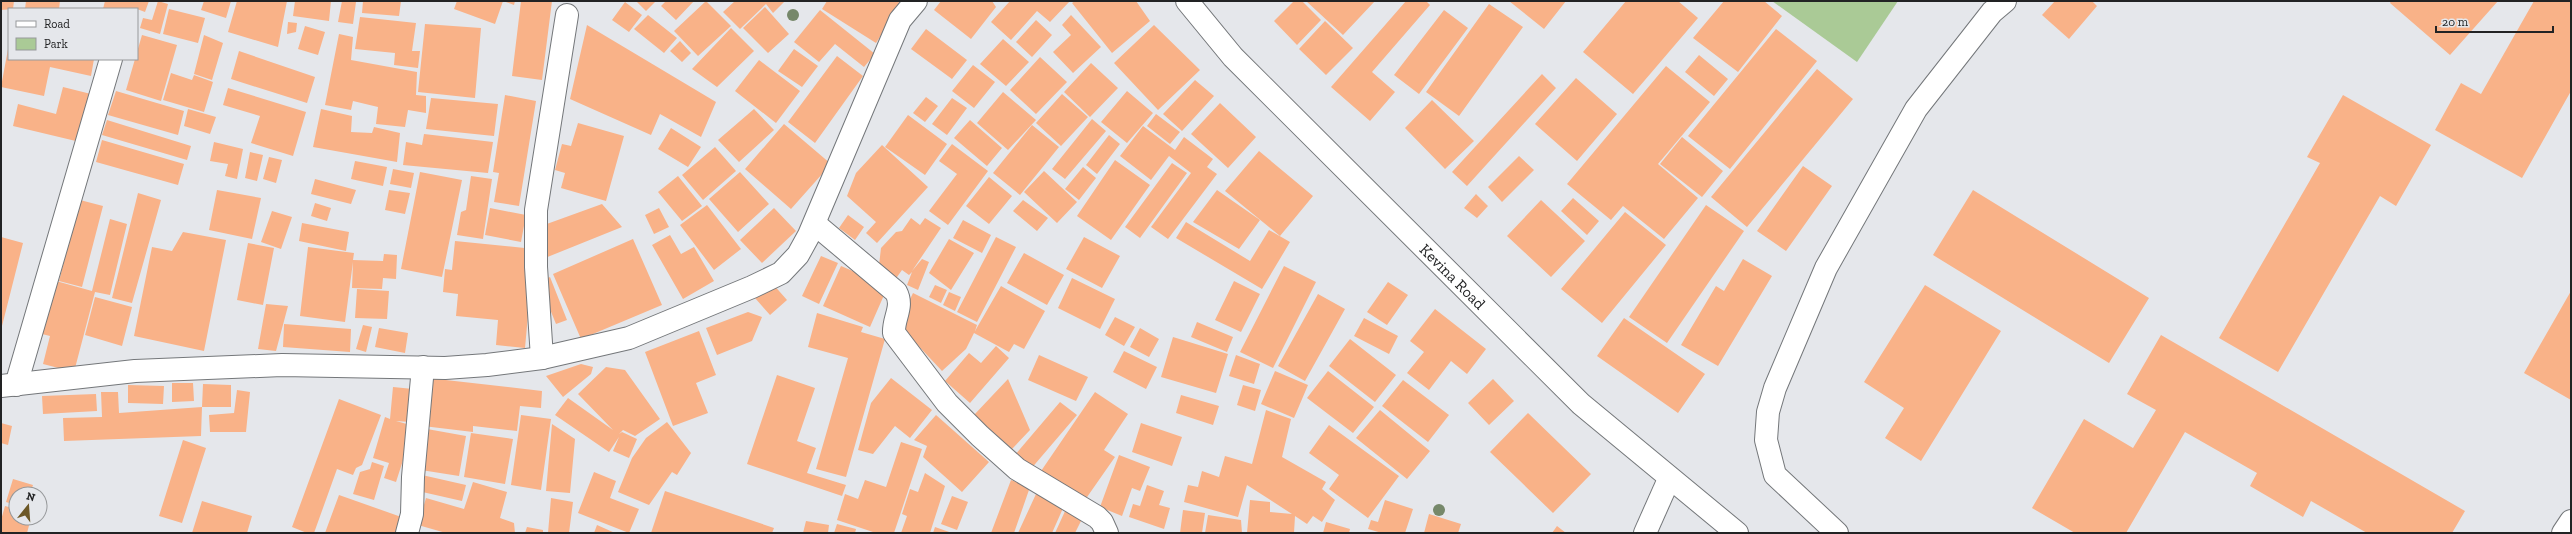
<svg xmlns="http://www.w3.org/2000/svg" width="2572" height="534" font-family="'Zilla Slab',serif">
<rect width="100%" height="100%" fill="#e5e7eb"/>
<path fill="#aaca96" d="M1772,1H1898L1857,62Z"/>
<path fill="#f9b288" d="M1,1H14L13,9L1,10Z
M26,1H60L59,9H25Z
M105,1H149L145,12L137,9H103Z
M158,1L168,4L160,34L140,28L143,18L152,20Z
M204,1H231L226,18L201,10Z
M237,1H287L278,47L228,32Z
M295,1H331L329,21L293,16Z
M342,1L356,2L353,24L338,22Z
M363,1H401L399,16L362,13Z
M457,1H515L514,5L503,1L495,24L454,9Z
M521,1H552L542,80L512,76Z
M636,1H656L646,11Z
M666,1H694L676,20L661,6Z
M706,1L731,26L698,56L674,31Z
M735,1H785L773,13L766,4L740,29L723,12Z
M827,1H897L901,4L876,43L822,9Z
M941,1H992L996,7L971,39L934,10Z
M1010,1H1070L1050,22L1037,11L1011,40L991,22Z
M1075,1H1136L1150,21L1112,53L1072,3Z
M1294,1H1302L1321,20L1297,45L1274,21Z
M1306,1H1375L1343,35Z
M1406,1H1426L1430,5L1372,72L1395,92L1370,121L1331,87Z
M1509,1H1566L1544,29Z
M1626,1H1678L1698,18L1633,94L1583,52Z
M1724,1H1764L1782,16L1738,72L1693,38Z
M2055,1H2092L2097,6L2069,39L2042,15Z
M2391,1H2498L2450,55L2390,3Z
M2534,1H2571V91L2522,178L2435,130L2461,83L2481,94Z
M625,2L642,15L629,32L612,20Z
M1489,4L1523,27L1459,116L1426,92Z
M765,7L789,34L768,53L743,28Z
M169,9L205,18L198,43L163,34Z
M820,10L875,54L864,67L835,44L819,62L794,42Z
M1444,10L1468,28L1419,94L1394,75Z
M648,15L677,38L664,53L634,29Z
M1071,15L1101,47L1073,73L1053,52L1071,35L1062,25Z
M360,17L416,23L412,51H420L418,68L394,65L395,53L355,49Z
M1036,20L1052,35L1032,57L1016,42Z
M1325,21L1353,48L1326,75L1299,49Z
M288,22L297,23L296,32L287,34Z
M425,24L481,28L475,98L418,92Z
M587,25L716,102L701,137L660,114L651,135L570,99Z
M1154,25L1200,70L1158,110L1114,63Z
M305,26L325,32L318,55L298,49Z
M731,28L754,51L717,87L692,69Z
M926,29L967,60L952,79L911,49Z
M1776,29L1817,61L1730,169L1688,136Z
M339,34L353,37L351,60L417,72L416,95L426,96V113L408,110L405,127L376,124L378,107L353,101L351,110L325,105Z
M142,35L177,45L161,101L126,90Z
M204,35L223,43L212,80L194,74Z
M1003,39L1029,62L1006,86L980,64Z
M680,41L691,53L682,62L670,51Z
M8,49L9,59H94L91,76L50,67L44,96L1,87Z
M794,49L818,66L802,87L778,71Z
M239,51L315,77L307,103L231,79Z
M1699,55L1728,79L1714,96L1685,72Z
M837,56L863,76L815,143L788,122Z
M1040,57L1067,82L1036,114L1010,90Z
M759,60L800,91L776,123L735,91Z
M1091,63L1118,88L1090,117L1064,92Z
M973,65L995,82L974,108L952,91Z
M1666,66L1710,102L1658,164L1698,198L1664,239L1623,206L1611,220L1567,184Z
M1817,69L1853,99L1747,227L1711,197Z
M171,73L192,80L194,75L213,82L204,112L163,100Z
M1542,74L1556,88L1467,186L1452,172Z
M1576,78L1617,114L1577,161L1535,124Z
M1195,80L1214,96L1182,131L1163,114Z
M63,87L91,94L80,142L13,126L18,104L56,114Z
M228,88L306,112L293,156L251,143L260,116L223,105Z
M116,91L184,111L178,135L108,115Z
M1127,91L1153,113L1127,143L1101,122Z
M1003,92L1036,120L1008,150L977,123Z
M1062,94L1088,117L1061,146L1036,123Z
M505,95L536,101L519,206L494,202L499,173L493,172Z
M2343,95L2431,145L2396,206L2380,196L2278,372L2219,338L2320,163L2307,157Z
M926,97L938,106L925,122L913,113Z
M431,98L498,104L494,136L426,129Z
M952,98L967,108L947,135L932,124Z
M1432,100L1474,141L1445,169L1405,128Z
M1220,103L1256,137L1228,168L1191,134Z
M188,109L216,117L210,134L184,126Z
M321,109L352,116L351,132L372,133L374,127L400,133L397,162L313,147Z
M754,109L774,130L739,162L718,140Z
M1156,114L1180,132L1170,144L1147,126Z
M908,115L947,144L925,175L885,147Z
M1092,119L1106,131L1065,179L1052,169Z
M107,120L191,146L187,160L102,135Z
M970,120L1002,148L987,166L954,138Z
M578,123L624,136L606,201L561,188L565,173L555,170L562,144L571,146Z
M784,124L831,164L791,209L745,169Z
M1032,125L1059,147L1020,195L993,173Z
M1143,126L1175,150L1184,137L1213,159L1207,167L1217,174L1168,239L1151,227L1191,173L1169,156L1151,180L1120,156Z
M671,128L701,147L688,167L658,149Z
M424,134L493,142L488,173L403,165L406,142L422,145Z
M1109,135L1120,144L1097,174L1086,165Z
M1682,137L1723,171L1702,197L1660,164Z
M102,140L184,164L178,185L96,162Z
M214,142L243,149L237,179L225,176L228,164L210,161Z
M952,144L988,171L948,225L929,211L957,174L939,161Z
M882,145L928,187L877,243L866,233L876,222L847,196L856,173Z
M715,147L736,171L703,200L682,175Z
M1259,151L1313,196L1280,236L1225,191Z
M250,152L263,155L257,181L245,178Z
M1519,156L1534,170L1502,202L1488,187Z
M269,157L282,160L276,183L263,179Z
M1115,160L1150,185L1111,240L1077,216Z
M355,161L387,167L383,186L351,179Z
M1172,163L1187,173L1140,238L1125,227Z
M1803,166L1832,186L1786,251L1757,231Z
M1083,167L1096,178L1079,200L1065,189Z
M393,169L414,173L411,188L390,184Z
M1044,171L1077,202L1057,223L1024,192Z
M420,172L462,180L442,277L401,269Z
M740,172L769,204L738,232L709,199Z
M471,176L492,179L483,239L457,235L461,212L466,210Z
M678,176L702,206L682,221L658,192Z
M989,177L1012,196L989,224L966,206Z
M315,179L356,190L351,204L311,194Z
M217,190L261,198L252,239L209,230Z
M389,190L410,193L405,214L385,210Z
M1217,190L1260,220L1239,249L1193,222Z
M1973,190L2149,298L2109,363L1933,255Z
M138,193L161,200L132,303L112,298Z
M1476,194L1488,206L1477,218L1464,208Z
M1573,198L1599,221L1587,235L1561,211Z
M80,200L103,206L82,287L59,281Z
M1023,200L1048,218L1037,231L1013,211Z
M1541,200L1585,241L1551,277L1507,236Z
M315,203L331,208L327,221L311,216Z
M602,204L622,227L540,260L544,225Z
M707,205L741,249L714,270L680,225Z
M1706,205L1744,231L1667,343L1629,317Z
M490,208L526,215L521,242L485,235Z
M659,208L669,227L654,234L645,215Z
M774,208L796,231L762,263L740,240Z
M272,211L292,217L281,249L261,242Z
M1625,212L1666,245L1602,323L1561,289Z
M848,215L864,227L855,240L839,228Z
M911,218L920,225L925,218L941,228L912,271L922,259L929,262L918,290L907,285L912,272L909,275L902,270L892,284L878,274L881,248L896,232L902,231Z
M110,219L127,224L110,295L95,292L74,372L43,364L50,336L42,334L56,281L92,291Z
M963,220L991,235L982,253L953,238Z
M1186,222L1250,261L1269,230L1290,242L1262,289L1176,238Z
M302,223L349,232L346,251L299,241Z
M183,232L226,240L204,351L134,336L152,247L172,251Z
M670,235L681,254L694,247L714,281L683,299L652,245Z
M1,237L23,243L2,326H1Z
M996,237L1016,247L977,322L957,312Z
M1084,237L1120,256L1102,288L1066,269Z
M633,239L662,305L581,339L553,274Z
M949,239L974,253L951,290L929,273Z
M455,241L534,249L525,348L496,345L498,320L456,316L458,294L443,292L445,269L452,270Z
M248,243L274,248L263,305L237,300Z
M308,247L354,253L353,260L383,261L384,254L397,255L396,279L383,278L382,289L352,288L353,262L345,322L300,316Z
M1024,253L1064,275L1047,305L1007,283Z
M821,256L838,263L819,304L802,296Z
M1743,259L1772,276L1718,366L1681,345L1716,286L1724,291Z
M841,266L888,286L870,327L823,306Z
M1284,266L1316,282L1273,368L1240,352Z
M550,277L567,320L556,324L539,282Z
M1072,278L1115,299L1100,329L1058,308Z
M1234,281L1260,294L1241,332L1215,320Z
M1388,282L1408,295L1387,325L1367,312Z
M772,283L787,300L770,315L755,298Z
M935,285L947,290L941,303L929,297Z
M1925,285L2001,331L1921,461L1885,438L1904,408L1864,382Z
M1001,286L1045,311L1024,349L1014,344L1009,352L974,333L966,349L942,371L898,324L913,293L977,325L975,331Z
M357,289L389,291L387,319L355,318Z
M2571,291V400L2524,373Z
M949,292L961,297L955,311L943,305Z
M1318,294L1345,309L1305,381L1278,366Z
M95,297L132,307L122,346L85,335Z
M266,304L288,306L276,351L258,349Z
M1435,309L1486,349L1467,374L1451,361L1429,390L1407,373L1424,352L1410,341Z
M748,312L762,317L752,341L717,355L706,328Z
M817,313L863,327L861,332L885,339L846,477L816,469L848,358L808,347Z
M1115,317L1135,327L1124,346L1105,335Z
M1364,318L1398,336L1389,354L1354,336Z
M1624,318L1705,374L1678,413L1597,356Z
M1197,322L1233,337L1227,352L1191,337Z
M284,324L351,329L350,352L283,347Z
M363,325L372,327L366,352L356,349Z
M379,328L408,333L405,353L375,347Z
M1140,328L1159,339L1149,357L1130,347Z
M699,331L716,375L696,383L708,413L673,426L645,352Z
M2161,335L2465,511L2452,533H2367L2311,501L2303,517L2250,486L2257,473L2185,432L2126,533H2075L2032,508L2084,419L2133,448L2156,410L2127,394Z
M1173,337L1228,354L1216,393L1161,377Z
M1350,339L1396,375L1375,402L1329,366Z
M996,346L1009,358L970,403L945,381L969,353L981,363Z
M1124,351L1157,367L1146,389L1113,372Z
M1039,355L1088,377L1076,401L1028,380Z
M1236,355L1260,364L1254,384L1229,376Z
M581,364L593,367L591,374L563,397L546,376Z
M606,367L625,370L660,419L635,436L623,430L619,434L622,432L637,439L629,458L613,451L619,437L609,452L555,415L568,398L613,430L578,394Z
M1275,371L1308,385L1294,418L1261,404Z
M1328,371L1374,407L1353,433L1307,398Z
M777,375L815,388L797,441L816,448L807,473L846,485L842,496L747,464Z
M428,378L542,391L541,408L520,406L517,431L473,426V432L423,426Z
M891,378L932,410L910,438L895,426L873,454L858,450L871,403Z
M1008,379L1030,430L1012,449L974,415Z
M1493,379L1514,401L1489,425L1468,403Z
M1403,380L1449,415L1428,442L1382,406Z
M172,383H193L194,401L172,402Z
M203,384L231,385V407H202Z
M128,385L164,386L163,404L128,403Z
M1243,385L1261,390L1255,411L1237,405Z
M393,387L413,389L410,422L396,421L414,426L396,482L384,478L389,463L373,458L385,417L390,419Z
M237,390L250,392L246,432H210L209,415L234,413Z
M101,392H118L119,413L202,407L201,436L64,441L63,418L102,417Z
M1095,392L1128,414L1104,450L1115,457L1085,500L1039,474Z
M96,394L97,411L43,414L42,396Z
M1181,395L1219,406L1213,425L1176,413Z
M339,399L381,415L362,465L356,468L353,475L337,469L314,533H307L292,527Z
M1060,402L1077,415L1030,470L1014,456Z
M1266,410L1291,419L1282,457L1326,482L1322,489L1335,500L1322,522L1313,516L1307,524L1295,516L1294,533H1247L1250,500L1270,502V512L1292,514L1247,485L1238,517L1184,502L1188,485L1198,487L1202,471L1219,477L1225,456L1252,464Z
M1380,410L1430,451L1407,479L1356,438Z
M1528,413L1591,474L1553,513L1490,452Z
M521,415L551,419L541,490L511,485Z
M936,415L989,462L962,492L923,457L927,446L914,440Z
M667,422L691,453L677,475L672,472L649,505L618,492L632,458L646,438Z
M1,423L12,426L8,445L1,443Z
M1141,423L1182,437L1172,466L1132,452Z
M552,424L575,439L570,493L546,491Z
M1329,425L1399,476L1368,518L1329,489L1339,475L1309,453Z
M427,429L466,436L459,476L421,470Z
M471,433L513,439L505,484L464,477Z
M183,440L206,448L182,523L159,516Z
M901,442L922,449L894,533H876L837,520L845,494L858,499L865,480L886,487Z
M1119,455L1150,467L1140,491L1132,488L1122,516L1100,507Z
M372,462L384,466L374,500L353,494L360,472L370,469Z
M594,472L616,481L610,498L639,509L629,533L578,513Z
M925,473L945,486L930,533H901L907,516L902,514L910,489L918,492Z
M422,475L466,485L462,501L418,491Z
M13,479L33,485L30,494H16V505L6,502Z
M1011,480L1030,487L1014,533H991Z
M473,482L507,492L500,518L514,523L515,533H446L418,525L426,498L464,509Z
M1147,485L1164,491L1159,505L1170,508L1164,529L1129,517L1133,504L1140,506Z
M665,491L774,528L772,533H651Z
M1036,494L1064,506L1052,533H1018Z
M339,495L407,519L402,533H325Z
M952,496L968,502L957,530L941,524Z
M551,498L573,502L569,533H548Z
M1385,500L1413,509L1405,533H1382L1368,529L1371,520L1378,522Z
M202,501L252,516L247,533H192Z
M5,506L16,509V518H31L27,533H1V520Z
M1066,509L1083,517L1075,533H1055Z
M1183,510L1205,513L1202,533H1180Z
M1429,514L1461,524L1458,533H1424Z
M1208,515L1241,520L1242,533H1205Z
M806,521L829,525L828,533H803Z
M1326,522L1350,529L1349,533H1323Z
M837,524L856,529L855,533H834Z
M597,525L615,533H594Z
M1557,526L1566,533H1552Z
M527,527L543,530V533H525Z
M935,527L952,533H933Z"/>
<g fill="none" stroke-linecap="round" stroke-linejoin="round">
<g stroke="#74777a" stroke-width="24">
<path id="service" d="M1837,533L1775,475L1766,440L1768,412L1775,388L1826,268L1916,109L1992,12L2005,1
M2563,533L2571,521"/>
</g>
<g stroke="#74777a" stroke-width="24">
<g id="minor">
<path id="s1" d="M1187,1L1233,57L1581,404L1737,533"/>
<path d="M815,224L896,292C904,307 893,318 894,333L947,403L980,436L1017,469L1097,517L1102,522L1107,533"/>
<path d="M542,358L536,267V210L567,15"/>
<path d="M16,385L111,59"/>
<path d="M1,386L135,371L282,365L445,368L487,365L542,358L629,338L752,287L781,273L798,255L809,235L900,20L916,1"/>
<path d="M407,533L412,514L413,477L423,367"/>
<path d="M1645,533L1669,479"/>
</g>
</g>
<use href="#service" stroke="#fff" stroke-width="22"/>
<use href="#minor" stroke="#fff" stroke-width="22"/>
</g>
<g fill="#76886a">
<circle cx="793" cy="15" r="6"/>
<circle cx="1439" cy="510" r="6"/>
</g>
<g text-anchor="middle" stroke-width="3" stroke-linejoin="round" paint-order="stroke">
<g font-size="16" fill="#222324" stroke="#e5e7eb">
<text dy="6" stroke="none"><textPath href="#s1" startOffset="383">Kevina Road</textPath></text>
</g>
</g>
<rect width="2572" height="534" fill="none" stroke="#222324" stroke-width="4"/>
<rect x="8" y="8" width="130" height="52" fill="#e5e7eb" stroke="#97999b"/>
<rect x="16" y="21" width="20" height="6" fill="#ffffff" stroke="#97999b"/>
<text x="44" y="28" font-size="12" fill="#222324">Road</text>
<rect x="16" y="38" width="20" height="12" fill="#aaca96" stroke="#97999b"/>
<text x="44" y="48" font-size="12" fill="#222324">Park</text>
<g transform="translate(28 506) rotate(17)"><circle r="19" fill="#e5e7eb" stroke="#97999b"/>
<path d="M0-3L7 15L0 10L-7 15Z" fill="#6c5827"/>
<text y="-6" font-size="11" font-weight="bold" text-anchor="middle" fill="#222324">N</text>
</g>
<path d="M2436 26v6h117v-6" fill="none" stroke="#222324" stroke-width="2"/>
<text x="2442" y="26" font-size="12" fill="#222324" stroke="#e5e7eb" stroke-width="3" paint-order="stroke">20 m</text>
</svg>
